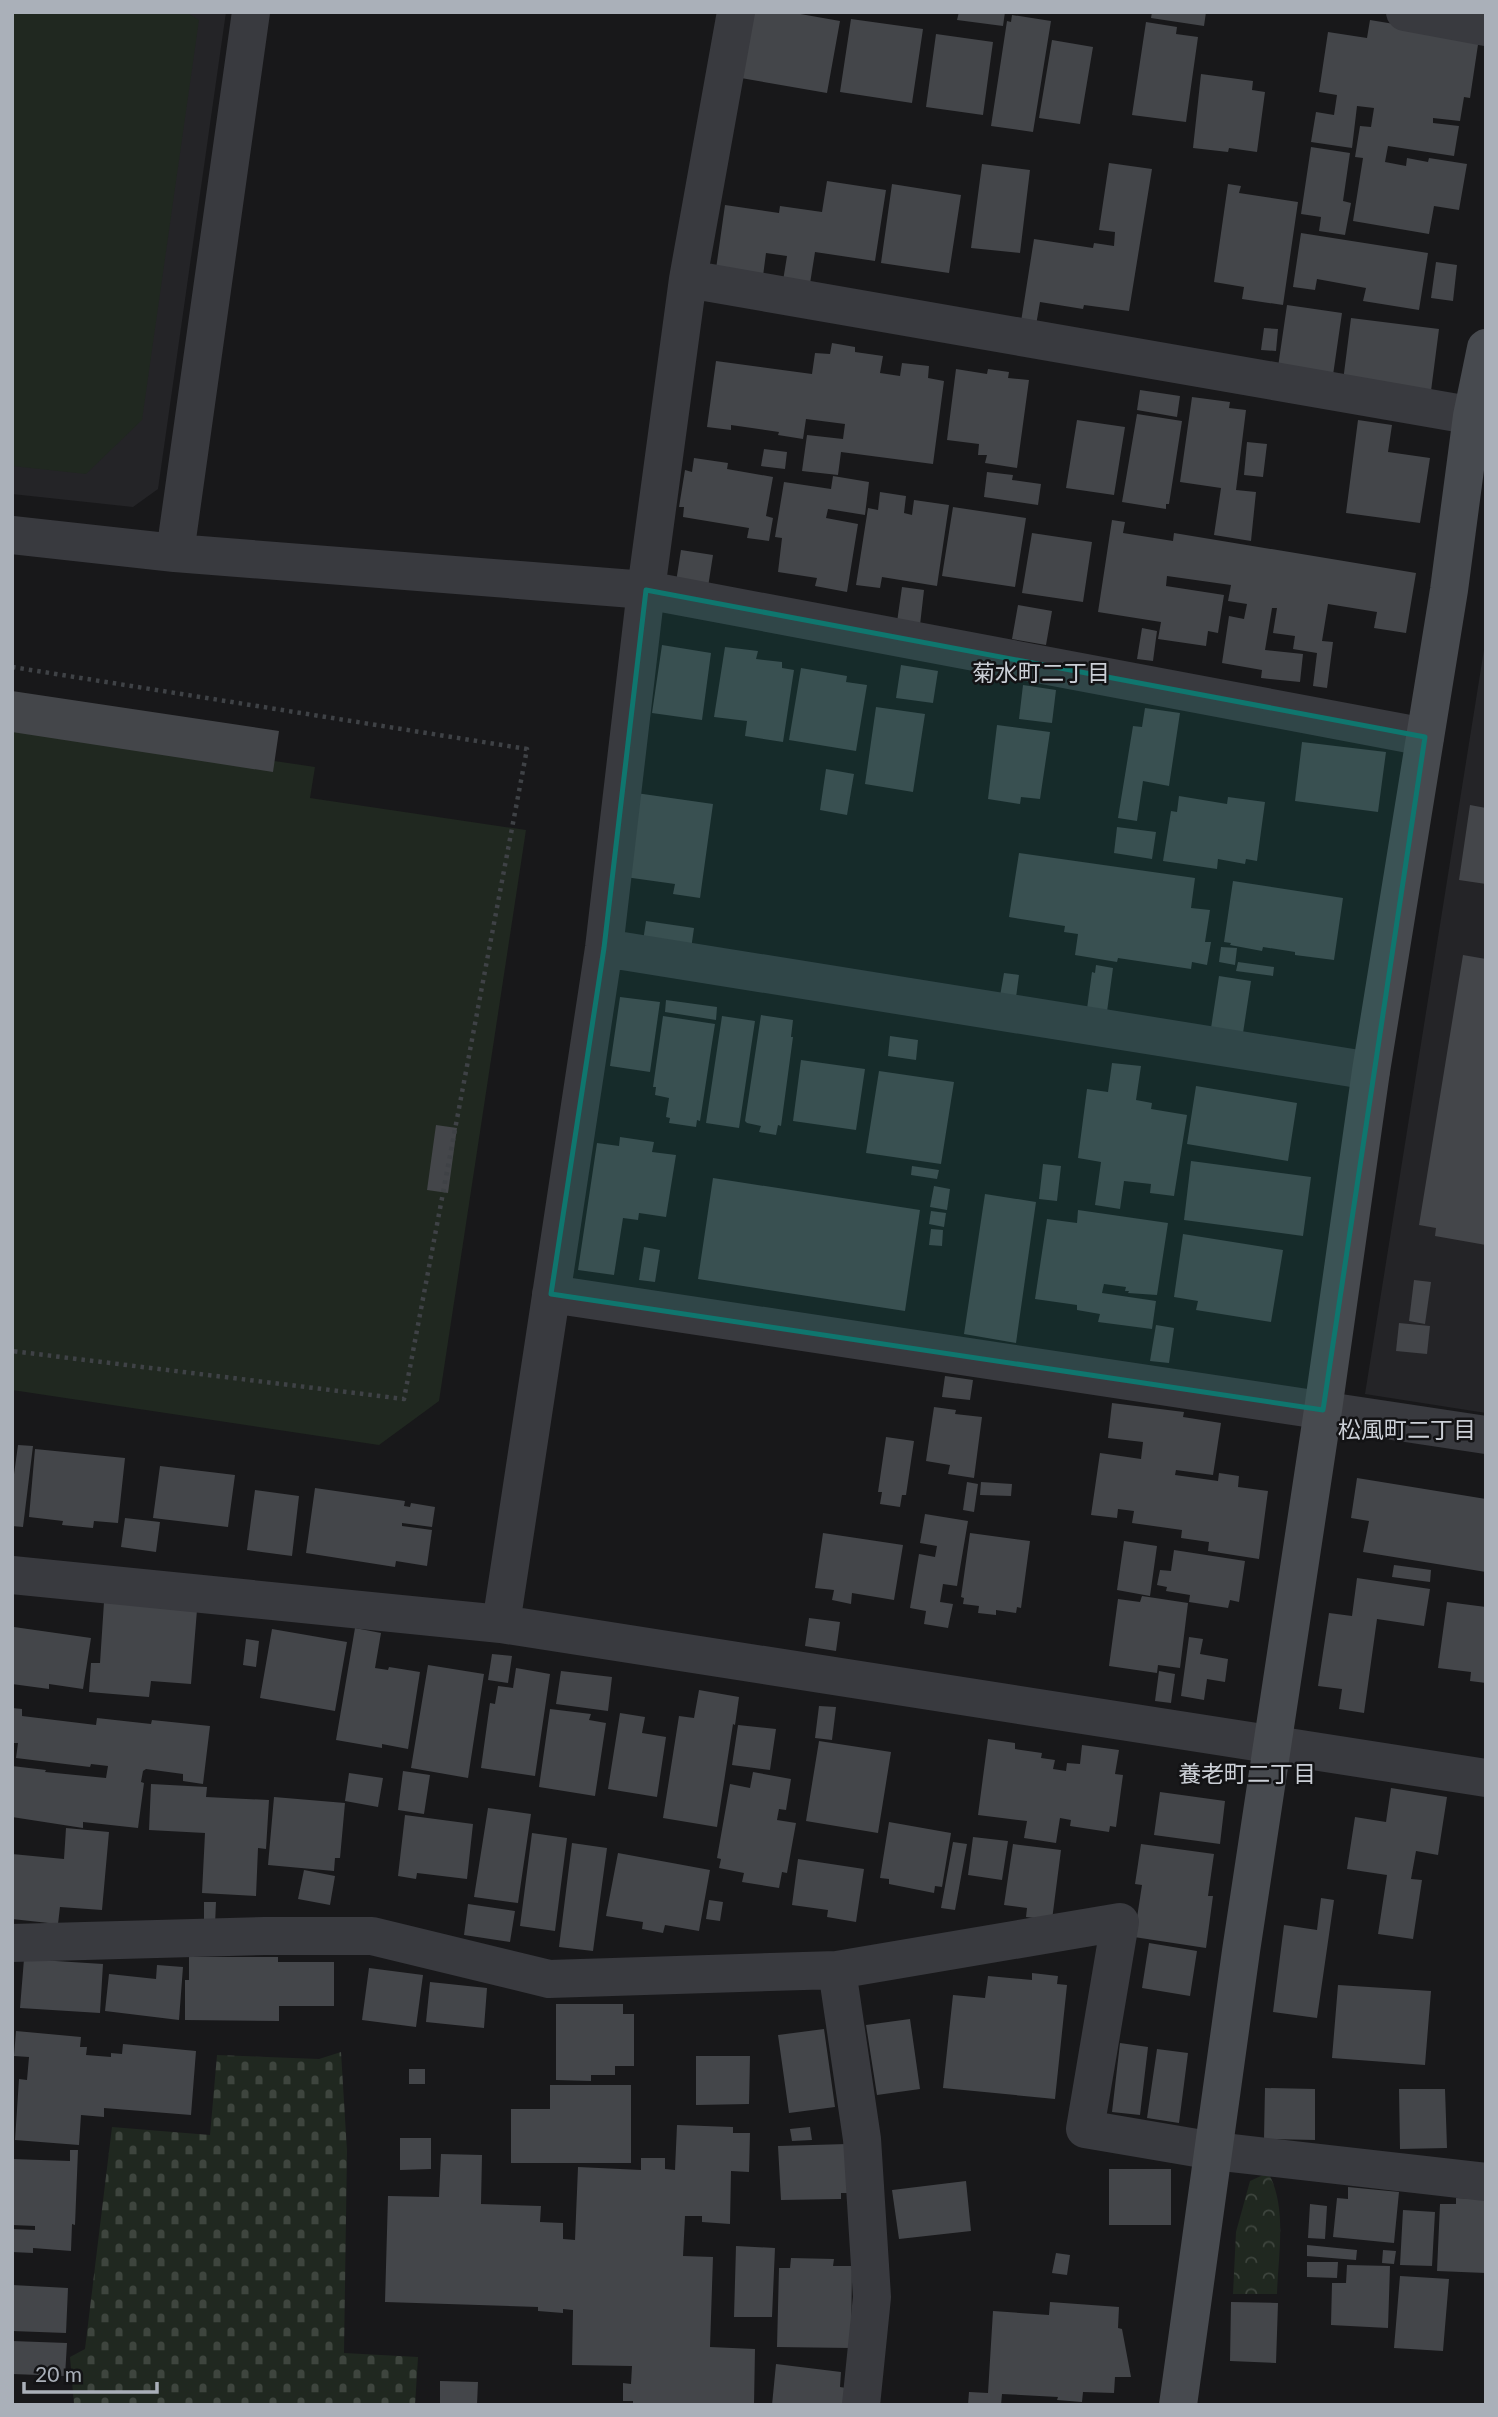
<svg xmlns="http://www.w3.org/2000/svg" width="1498" height="2417" font-family="Lato,'Noto Sans JP',sans-serif">
<defs>
<pattern id="cemetery-stones" width="16" height="16" patternUnits="userSpaceOnUse" patternTransform="scale(1.75)"><rect width="16" height="16" fill="#202820"/><path d="M2 7V4a2 2 0 0 1 4 0v3zM10 15v-3a2 2 0 0 1 4 0v3z" fill="#3e453e"/></pattern>
<pattern id="park-crowns" width="20" height="18" patternUnits="userSpaceOnUse" patternTransform="scale(1.75)"><rect width="20" height="18" fill="#202820"/><path d="M2 6a3 3 0 1 1 6 0M12 15a3 3 0 1 1 6 0" fill="none" stroke="#3e453e"/></pattern>
</defs>
<rect width="100%" height="100%" fill="#18181a"/>
<path fill="#242427" d="M12,12H226L158,489L133,507L12,494Z
M1486,637V1413L1365,1394Z"/>
<path fill="#202820" d="M12,12H186L199,20L142,420L86,474L12,466Z
M12,722L315,767L310,798L526,830L439,1401L379,1445L12,1390Z"/>
<path fill="url(#cemetery-stones)" d="M341,2052L347,2151L344,2353L418,2357L415,2405H74L70,2357L85,2349L112,2127L210,2135L217,2055L319,2059Z"/>
<path fill="url(#park-crowns)" d="M1263,2175L1270,2176C1287,2211 1278,2256 1277,2294H1233L1236,2232L1250,2181Z"/>
<path fill="#44464a" d="M752,12H789L840,21L827,93L741,78Z
M959,12H1005L1003,26L957,20Z
M1152,12H1206L1204,26L1151,18Z
M1012,15L1051,21L1033,132L991,126L1007,21L1011,22Z
M851,19L923,29L912,103L840,92Z
M1370,20L1479,38L1470,98L1464,97L1460,121L1433,118V123L1459,126L1454,156L1388,146L1385,162L1406,166L1407,158L1428,162L1429,158L1467,164L1459,210L1434,206L1429,234L1353,221L1363,158L1355,157L1360,126L1371,127L1374,108L1357,106L1352,148L1311,142L1316,112L1334,115L1337,95L1319,92L1328,32L1367,38Z
M1146,22L1177,27L1176,34L1198,37L1186,122L1132,115Z
M936,34L993,42L983,115L926,107Z
M1052,40L1093,47L1080,124L1039,118Z
M1201,74L1253,81L1252,90L1265,92L1257,152L1229,148L1228,152L1193,148Z
M1311,147L1350,153L1343,201L1351,203L1345,235L1319,231L1321,217L1301,214Z
M1109,163L1152,169L1129,311L1084,305L1083,309L1040,302L1035,331L1020,328L1034,239L1093,248L1094,243L1114,246L1115,232L1099,230Z
M982,164L1030,170L1020,253L971,248Z
M827,181L886,190L875,261L815,252L809,290L782,287L787,256L766,253L763,276L716,269L725,205L779,213L780,206L822,212Z
M892,184L961,195L949,273L881,263Z
M1228,184L1241,186L1239,193L1298,202L1283,305L1242,299L1244,287L1214,282Z
M1301,233L1428,253L1419,310L1363,301L1366,288L1317,279L1315,290L1293,287Z
M1436,262L1457,265L1453,301L1431,298Z
M1287,305L1342,313L1333,375L1278,367Z
M1351,318L1439,329L1431,391L1343,381Z
M1264,328L1278,329L1276,351L1261,350Z
M832,343L855,347V352L883,356L880,373L900,376L902,363L929,366L928,378L944,381L933,464L841,452L838,475L802,471L807,435L843,439L845,424L806,419L803,439L778,435L779,432L731,425V430L707,427L716,361L812,374L815,353L830,354Z
M956,369L987,374L988,369L1009,372L1008,378L1029,380L1017,468L985,463L987,455H978L979,444L947,440Z
M1140,390L1180,396L1177,417L1137,410Z
M1192,397L1230,402L1229,408L1246,410L1236,490L1256,492L1251,541L1214,535L1221,488L1180,482Z
M1137,414L1182,421L1169,504H1166V509L1122,502Z
M1077,420L1125,427L1114,495L1066,488Z
M1358,420L1392,425L1388,452L1430,458L1420,523L1346,513Z
M1247,442L1267,444L1263,477L1244,475Z
M764,449L787,452L785,469L761,466Z
M694,458L728,463L727,469L773,477L766,516L773,518L769,541L747,538L749,528L683,517L684,507H679L685,470L692,472Z
M987,472L1013,475L1012,480L1041,484L1038,505L984,497Z
M833,476L869,482L865,515L828,509L826,518L858,524L847,592L815,586L817,578L778,572L782,538L775,537L784,482L831,489Z
M880,492L906,496L904,513L912,515L914,500L949,505L937,586L882,577L880,588L856,585L868,508L878,510Z
M953,507L1026,518L1015,587L942,576Z
M1112,520L1125,522L1123,533L1173,541L1174,533L1416,573L1406,633L1374,628L1377,612L1328,604L1322,641L1333,642L1327,688L1313,686L1317,653L1293,649L1295,636L1273,633L1277,608H1272L1265,650L1303,654L1300,682L1261,678L1262,670L1222,663L1229,616L1244,619L1247,604L1228,601L1231,585L1167,576L1166,586L1224,595L1218,633L1208,631L1206,646L1158,639L1161,622L1098,612Z
M1032,533L1092,542L1083,602L1022,593Z
M681,550L713,555L708,587L676,582Z
M902,587L924,590L920,625L897,622Z
M1018,605L1052,611L1046,645L1012,639Z
M1142,628L1157,631L1153,661L1137,659Z
M662,645L711,653L702,720L652,713Z
M725,647L758,651L756,659L782,662V668L794,670L783,742L745,736L747,721L714,717Z
M901,665L938,671L933,703L896,698Z
M801,668L847,676L846,682L867,685L856,751L789,740Z
M1023,685L1056,690L1052,723L1019,719Z
M12,691L279,731L273,772L12,732Z
M876,707L925,714L913,792L865,784Z
M1145,708L1180,713L1169,786L1143,781L1137,821L1118,818L1133,726L1142,727Z
M997,725L1050,732L1040,799L1021,797L1020,804L988,799Z
M1302,742L1386,752L1378,812L1295,801Z
M826,769L854,774L847,815L820,810Z
M636,793L713,804L700,898L673,894L675,884L625,877Z
M1179,796L1227,804L1228,797L1265,802L1257,861L1246,859L1245,864L1218,859L1217,869L1163,861L1171,811L1177,812Z
M1470,805L1486,808V884L1459,880Z
M1117,827L1156,832L1152,859L1114,853Z
M1019,853L1195,878L1191,908L1210,910L1205,942H1211L1207,965L1192,962L1191,969L1118,958L1117,962L1075,955L1078,934L1064,932L1065,926L1009,917Z
M1233,881L1343,898L1334,960L1295,955V952L1263,947L1262,951L1230,945L1231,943L1224,942Z
M646,921L694,928L690,956L642,948Z
M1221,947L1237,948L1235,965L1219,962Z
M1463,955L1486,959V1245L1435,1236L1436,1228L1419,1225Z
M1238,962L1274,967L1273,976L1236,971Z
M1096,965L1113,968L1106,1019L1086,1016L1092,972L1095,973Z
M1004,973L1019,975L1015,1005L999,1002Z
M1219,976L1251,981L1243,1033L1211,1028Z
M620,997L660,1002L650,1072L610,1066Z
M666,1000L717,1007L716,1020L665,1012Z
M761,1015L793,1020L791,1037H793L781,1126L778,1125L776,1135L759,1132L761,1126L747,1123L745,1121Z
M663,1016L715,1024L700,1121L697,1120L696,1127L669,1123L670,1118L666,1117L669,1098L655,1095L656,1087H653Z
M722,1016L755,1021L739,1128L706,1123Z
M890,1036L918,1040L916,1060L888,1056Z
M801,1060L865,1069L856,1130L793,1121Z
M1112,1063L1141,1066L1136,1100L1152,1103L1151,1109L1187,1115L1174,1196L1150,1193L1151,1184L1124,1181L1120,1209L1095,1205L1101,1162L1078,1158L1087,1089L1108,1092Z
M879,1071L954,1082L941,1164L866,1153Z
M1196,1086L1297,1103L1288,1161L1187,1144Z
M436,1125L457,1128L448,1193L427,1190Z
M620,1137L654,1142L652,1152L676,1155L666,1217L639,1213L638,1220L623,1218L614,1275L578,1270L597,1143L619,1146Z
M1191,1161L1311,1177L1303,1236L1184,1220Z
M1043,1164L1061,1166L1057,1201L1039,1199Z
M912,1166L939,1170L937,1179L911,1175Z
M713,1178L920,1210L905,1311L698,1279Z
M934,1186L950,1189L947,1210L930,1207Z
M985,1194L1036,1202L1016,1343L964,1334Z
M1078,1210L1168,1223L1157,1295L1128,1293L1129,1291H1125L1126,1287L1104,1284L1102,1293L1156,1301L1152,1329L1098,1322L1100,1314L1077,1310V1305L1035,1299L1047,1219L1077,1223Z
M931,1211L946,1213L944,1227L929,1224Z
M931,1229L943,1230L942,1246L929,1245Z
M1183,1234L1283,1250L1271,1322L1196,1310L1198,1301L1174,1297Z
M644,1247L660,1250L655,1282L639,1280Z
M1414,1280L1431,1282L1425,1324L1409,1321Z
M1399,1323L1430,1326L1427,1354L1396,1351Z
M1156,1325L1174,1328L1169,1363L1150,1361Z
M945,1376L973,1380L970,1400L942,1397Z
M1112,1403L1184,1412L1183,1417L1221,1423L1213,1475L1176,1470L1175,1475L1218,1481L1219,1473L1239,1476L1238,1487L1268,1491L1259,1559L1208,1551L1209,1542L1181,1538L1182,1530L1132,1523L1134,1511L1118,1509L1117,1518L1091,1515L1100,1453L1141,1459L1143,1442L1108,1438Z
M934,1407L956,1410L955,1414L982,1417L974,1478L948,1474L950,1465L926,1461Z
M886,1437L914,1441L906,1495H902L900,1507L880,1504L882,1492H878Z
M18,1445L33,1446L23,1527L12,1526V1489Z
M35,1449L125,1458L118,1523L94,1521L93,1528L62,1525L63,1521L29,1517Z
M160,1466L235,1475L228,1527L153,1518Z
M1357,1478L1486,1499V1572L1363,1552L1369,1521L1351,1518Z
M967,1482L978,1484L974,1512L963,1510Z
M981,1482L1012,1484L1011,1496L980,1495Z
M315,1488L405,1501L404,1506L410,1507L411,1503L435,1507L432,1527L402,1523V1526L432,1530L427,1566L396,1561L395,1567L306,1553Z
M255,1490L299,1496L292,1556L247,1550Z
M925,1514L968,1521L957,1586L943,1584L940,1602L953,1604L948,1628L924,1624L926,1611L910,1608L919,1554L935,1557L937,1546L920,1543Z
M125,1518L160,1522L156,1552L121,1547Z
M823,1533L903,1545L894,1600L852,1593L851,1604L832,1600L834,1590L815,1588Z
M970,1533L1030,1541L1021,1608L1017,1607L1016,1613L996,1610V1615L978,1613L979,1606L963,1604L964,1598L961,1597Z
M1124,1541L1157,1546L1150,1596L1117,1590Z
M1174,1550L1245,1561L1239,1602L1230,1600L1228,1608L1189,1602L1190,1595L1166,1591L1167,1587L1157,1585L1160,1570L1171,1571Z
M1394,1565L1431,1570L1430,1582L1392,1577Z
M1357,1578L1430,1589L1424,1626L1377,1619L1364,1713L1339,1709L1342,1689L1318,1686L1329,1613L1352,1616Z
M1142,1596L1188,1603L1180,1668L1158,1665L1157,1673L1109,1666L1118,1599L1140,1602Z
M104,1602L197,1610L191,1684L151,1681L149,1697L89,1692L91,1663H100Z
M1447,1602L1486,1607V1683L1470,1681L1471,1672L1438,1668Z
M809,1618L840,1622L836,1651L805,1646Z
M14,1627L91,1638L83,1689L49,1684V1689L12,1684Z
M355,1628L381,1633L375,1668L388,1670L389,1667L420,1672L408,1749L382,1744V1748L336,1740Z
M272,1629L347,1642L335,1711L260,1698Z
M1189,1637L1203,1639L1200,1654L1228,1659L1225,1682L1207,1679L1204,1700L1181,1696Z
M246,1639L259,1641L256,1667L243,1665Z
M492,1654L512,1656L508,1683L488,1680Z
M428,1665L484,1674L468,1778L411,1768Z
M516,1668L550,1674L535,1776L481,1768L490,1703L495,1704L498,1686L513,1688Z
M561,1671L612,1677L608,1711L556,1704Z
M1159,1671L1175,1674L1171,1703L1155,1701Z
M699,1690L739,1697L735,1725L733,1724L717,1827L663,1818L679,1716L694,1718Z
M819,1706L836,1707L832,1740L815,1738Z
M12,1708L22,1709V1716L96,1725L97,1718L151,1724L152,1720L210,1726L203,1784L183,1781V1774L146,1769L143,1771L141,1782L144,1783L138,1828L83,1822V1828L12,1817V1766L46,1770L45,1772L106,1778L108,1766L91,1764L90,1767L16,1758L18,1743H12Z
M550,1709L591,1714L589,1720L606,1723L595,1796L539,1787Z
M620,1713L645,1717L642,1733L666,1737L657,1797L608,1789Z
M738,1725L776,1729L770,1770L732,1765Z
M988,1739L1015,1743V1749L1042,1753L1041,1758L1055,1760L1053,1769L1066,1771L1067,1763L1080,1764L1082,1745L1119,1750L1115,1774L1123,1775L1116,1827L1110,1826L1109,1832L1070,1826L1071,1820L1060,1818L1056,1843L1024,1838L1027,1821L978,1815Z
M819,1741L891,1752L878,1833L806,1821Z
M403,1771L430,1775L424,1814L398,1810Z
M753,1772L791,1779L786,1810L779,1809L777,1820L796,1823L787,1873L782,1872L779,1888L742,1882L744,1873L719,1868L721,1859L717,1858L730,1784L750,1788Z
M349,1773L383,1778L378,1807L345,1801Z
M151,1784L207,1787L206,1797L269,1800L266,1849L258,1848L256,1896L202,1893L205,1833L149,1830Z
M1391,1788L1447,1797L1438,1855L1416,1851L1411,1879L1422,1880L1413,1939L1378,1934L1387,1875L1347,1869L1355,1817L1386,1822Z
M1160,1792L1225,1801L1220,1844L1154,1835Z
M274,1797L345,1803L340,1858H335L334,1871L268,1865Z
M488,1808L531,1814L518,1903L474,1897Z
M405,1815L473,1824L467,1879L417,1873L416,1879L398,1876Z
M889,1822L951,1833L942,1887L935,1886L934,1893L889,1884V1879L880,1878Z
M66,1828L109,1832L102,1910L60,1907L58,1924L12,1919V1854L64,1859Z
M532,1833L567,1838L555,1931L520,1926Z
M973,1837L1008,1841L1002,1880L968,1875Z
M953,1842L967,1844L955,1910L941,1908Z
M572,1843L607,1848L593,1951L559,1947Z
M1013,1844L1061,1850L1052,1920L1026,1917L1027,1908L1004,1905Z
M1141,1844L1214,1854L1208,1896H1213L1206,1948L1134,1937L1142,1885L1135,1884Z
M618,1853L710,1870L699,1931L665,1925L663,1933L642,1929L643,1922L606,1916Z
M798,1859L864,1869L856,1922L827,1917L828,1910L792,1905Z
M304,1870L335,1876L330,1905L298,1899Z
M1321,1898L1334,1900L1317,2018L1273,2012L1284,1925L1317,1930Z
M709,1900L723,1902L720,1921L706,1919Z
M204,1902H216L215,1925H204Z
M468,1904L515,1911L510,1942L464,1935Z
M1149,1943L1197,1951L1190,1996L1142,1988Z
M189,1957H278V1962H334V2006H279V2021L185,2020V1980H189Z
M24,1959L103,1964L100,2013L20,2008Z
M157,1965L183,1967L179,2020L105,2011L109,1974L156,1979Z
M369,1968L423,1975L416,2027L362,2020Z
M1032,1973L1058,1976L1057,1984L1067,1985L1055,2099L943,2088L953,1995L985,1998L988,1976L1032,1980Z
M430,1982L487,1988L484,2028L426,2022Z
M1338,1985L1431,1991L1425,2065L1332,2058Z
M556,2004H623V2014H634V2066H615V2075H591V2081L556,2080Z
M910,2019L920,2089L877,2095L866,2025Z
M824,2029L835,2107L789,2113L778,2035Z
M16,2031L81,2037L80,2047H87L86,2055L111,2057V2053L122,2054L123,2044L196,2051L191,2115L104,2108V2117L81,2115L79,2145L15,2140L19,2079L27,2080L29,2057L14,2056Z
M1120,2043L1148,2047L1140,2115L1112,2112Z
M1157,2049L1188,2053L1179,2123L1147,2118Z
M696,2056H750L749,2104L696,2105Z
M409,2069H425V2084H409Z
M550,2085H631V2163H511V2109H550Z
M1265,2088L1315,2089V2140L1264,2139Z
M1399,2089H1445L1447,2148L1400,2149Z
M677,2125L733,2127V2133H750L749,2172L731,2171L730,2224L702,2222V2216H685L683,2256L713,2257L710,2347L755,2349L754,2405H633V2401H623V2383L631,2384L632,2366L572,2365L573,2310L563,2309V2313L538,2311V2307L385,2302L388,2196L439,2197L441,2154L482,2155L481,2204L541,2206L540,2222L563,2223V2239L575,2240L578,2167L641,2170V2158H665V2169L675,2170Z
M810,2127L812,2140L792,2141L790,2129Z
M400,2138H431V2169L400,2170Z
M847,2144L849,2193H841V2199L781,2200L778,2146Z
M70,2150H78L75,2225L72,2224L71,2251L33,2248V2253L12,2252V2229L35,2230V2226L12,2225V2159L70,2161Z
M1109,2169H1171V2225H1109Z
M966,2181L971,2231L899,2239L892,2190Z
M1348,2187L1399,2192L1394,2243L1333,2237L1337,2198L1348,2199Z
M1456,2198L1485,2199L1486,2273L1437,2271L1440,2204H1456Z
M1310,2204L1327,2206L1325,2239L1308,2238Z
M1403,2210L1435,2212L1432,2266L1400,2265Z
M1307,2245L1357,2250L1356,2260L1307,2256Z
M736,2246L775,2248L772,2317H734Z
M1383,2250L1396,2251L1394,2264L1382,2263Z
M1056,2253L1070,2255L1067,2275L1052,2273Z
M791,2258L834,2259L833,2266H852L851,2348L777,2347L779,2268H790Z
M1307,2262H1338L1337,2278L1307,2277Z
M1347,2265L1390,2266L1388,2328L1331,2325L1332,2283H1346Z
M1400,2276L1449,2279L1443,2351L1394,2348Z
M12,2285L68,2288L66,2333L12,2331Z
M1050,2302L1119,2307L1118,2328L1122,2329L1131,2377H1115L1114,2393L1083,2392L1082,2402L1057,2400L1058,2397L1002,2394L1001,2405H968L969,2392L988,2393L993,2311L1049,2315Z
M1231,2302L1278,2303L1276,2363L1230,2361Z
M12,2341L67,2343L65,2376L12,2374Z
M776,2364L841,2372L840,2387L852,2389L851,2405H772Z
M440,2381L478,2382L477,2405H440Z"/>
<g fill="none" stroke-linecap="round" stroke-linejoin="round">
<path stroke="#3f4246" stroke-width="4.5" stroke-dasharray="3.5 5" stroke-linecap="butt" d="M12,667L527,749L404,1399L12,1351"/>
<path stroke="#393a3f" stroke-width="38" d="M1405,12L1486,27
M688,279L1486,418
M12,535L175,553L646,590L1425,737
M175,553L251,12
M604,948L1371,1071
M551,1294L1486,1435
M12,1575L501,1624L1486,1778
M501,1624L604,948L646,590L688,279L736,12
M12,1943L265,1936H372L549,1979L837,1970L1120,1922L1085,2129L1214,2151L1486,2182
M837,1970L862,2139L872,2297L861,2405"/>
<path stroke="#474a4f" stroke-width="38" d="M1178,2405L1241,1951L1323,1410L1371,1071L1449,590L1472,416L1486,348"/>
</g>
<path fill="#0f766e" fill-opacity="0.2" stroke="#0f766e" stroke-width="5" stroke-linejoin="round" d="M646,590L1425,737L1323,1410L551,1294L604,948Z"/>
<g text-anchor="middle" stroke-width="5" stroke-linejoin="round" paint-order="stroke">
<g font-size="23" fill="#cbcfd6" stroke="#131315">
<text x="1041" y="681">菊水町二丁目</text>
<text x="1407" y="1438">松風町二丁目</text>
<text x="1247" y="1782">養老町二丁目</text>
</g>
</g>
<rect width="1498" height="2417" fill="none" stroke="#aab0b9" stroke-width="28"/>
<path d="M24 2382v10h133v-10" fill="none" stroke="#aab0b9" stroke-width="3.5"/>
<text x="35" y="2382" font-size="21" fill="#aab0b9" stroke="#131315" stroke-width="5" paint-order="stroke">20 m</text>
</svg>
